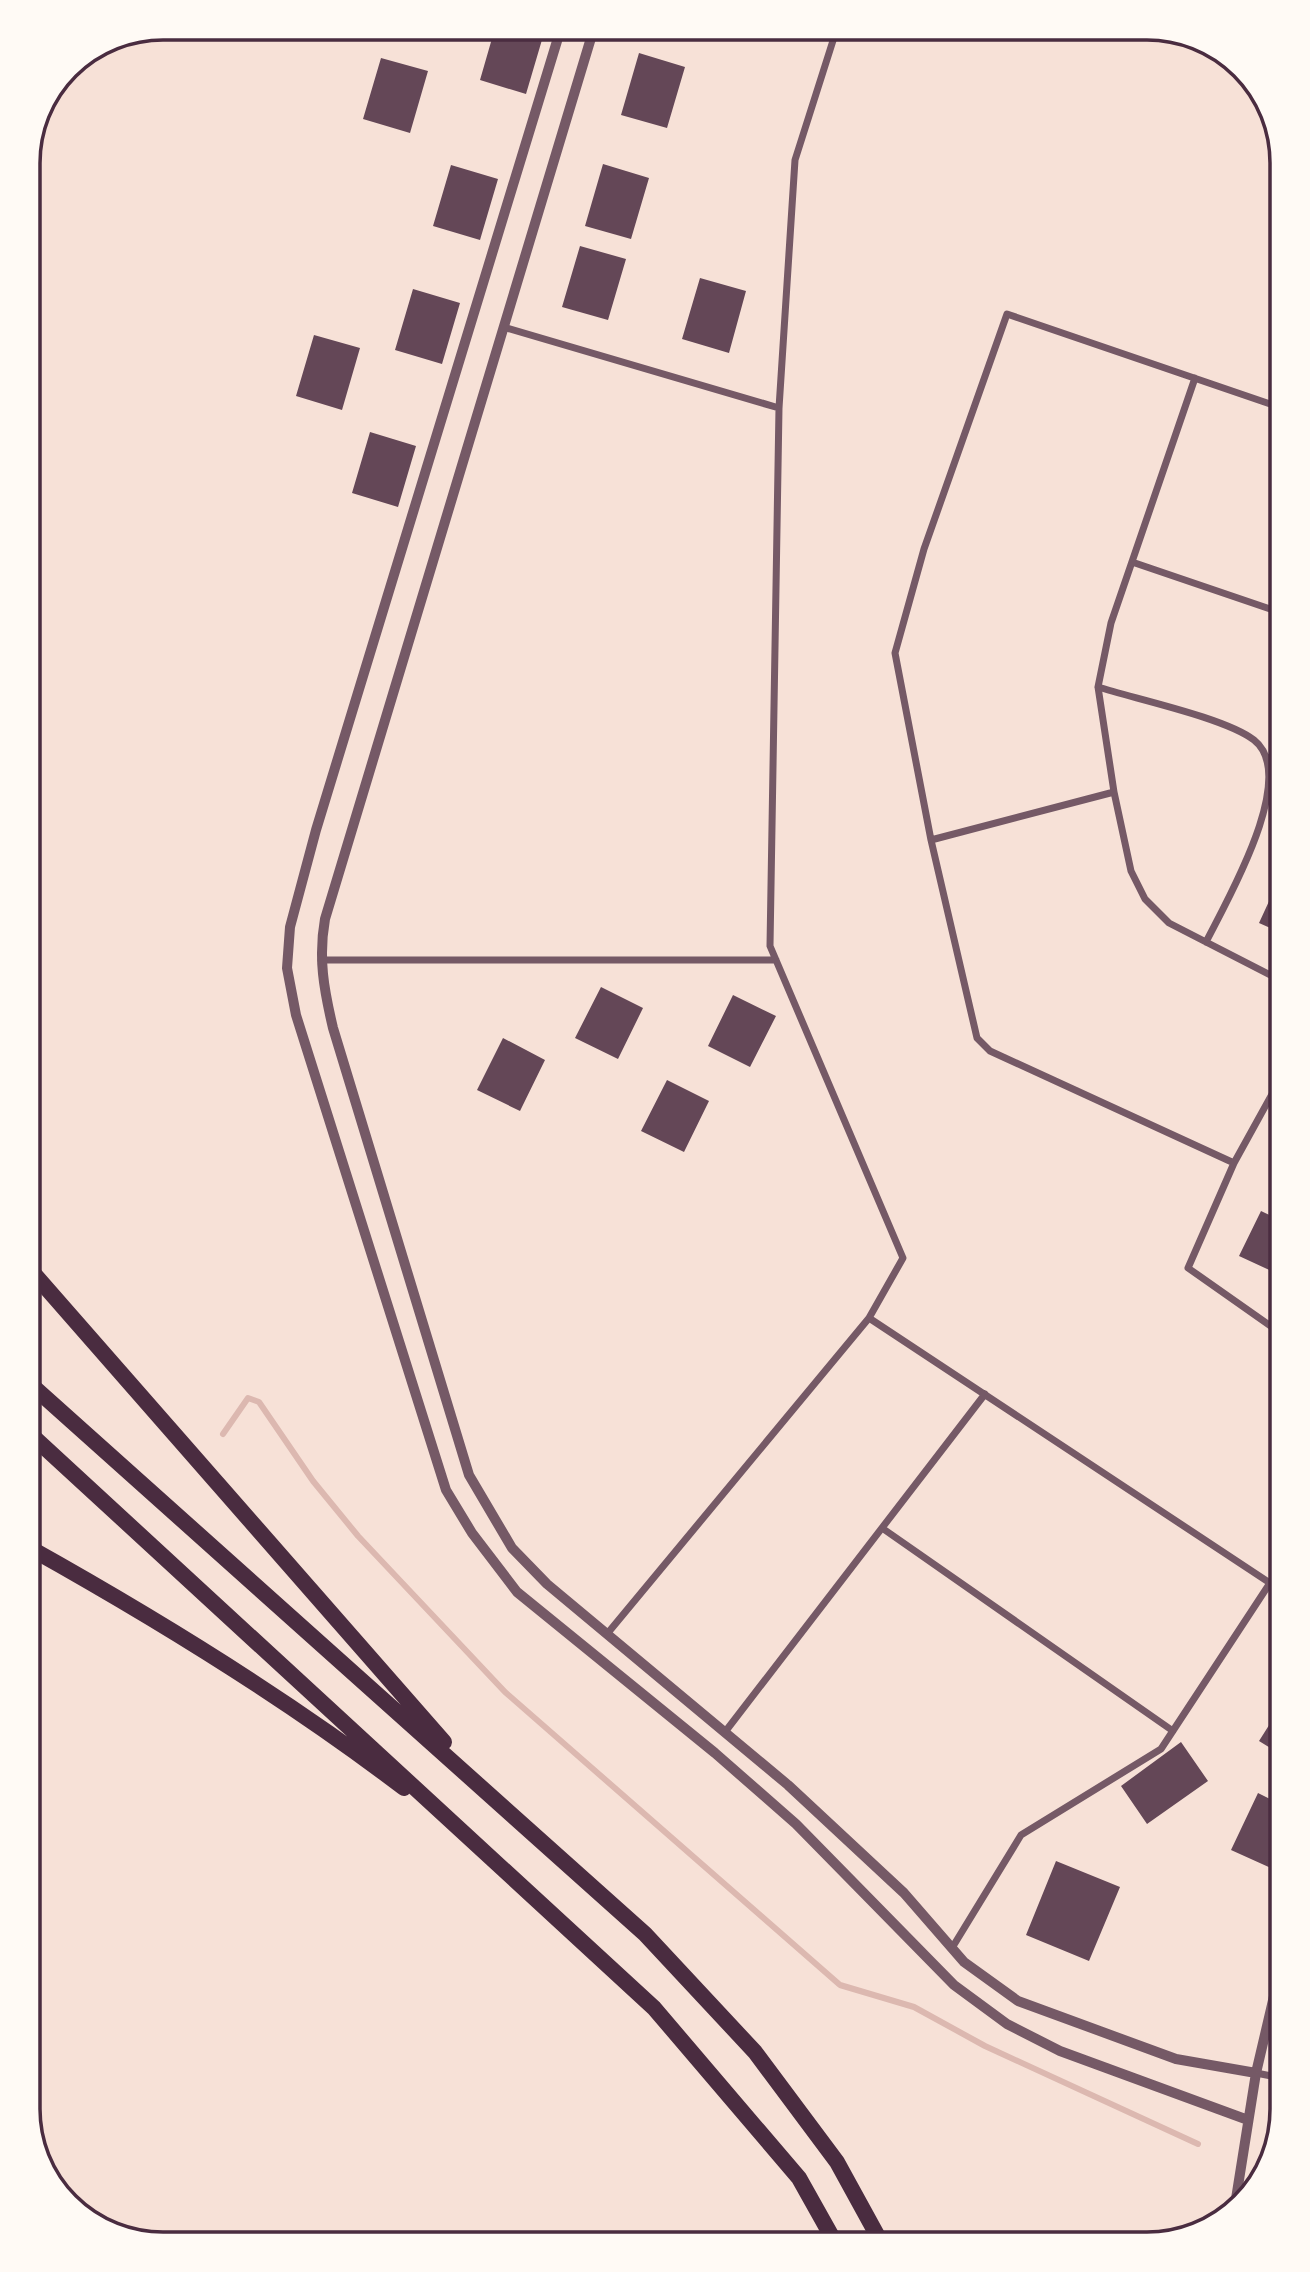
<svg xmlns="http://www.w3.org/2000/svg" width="1310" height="2272" font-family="Quicksand,sans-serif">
<rect width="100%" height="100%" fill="#f7e1d7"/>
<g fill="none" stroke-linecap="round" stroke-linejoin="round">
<path stroke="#dcb8b0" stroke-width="6" d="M223,1434L248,1398L259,1402L313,1481L358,1536L505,1692L840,1985L914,2007L985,2046L1198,2144"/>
</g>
<path fill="#644757" d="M495,28H528L544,33L526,94L480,80Z
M658,28H694L691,39Z
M639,53L685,67L667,128L621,115Z
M381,58L428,71L410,133L363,119Z
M603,164L649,178L631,239L585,226Z
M451,165L498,179L480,240L433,226Z
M580,246L626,259L608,320L562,307Z
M700,278L746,291L729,353L682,339Z
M413,289L460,303L442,364L395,350Z
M314,335L360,348L342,410L296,396Z
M370,432L416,446L398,507L352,493Z
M1282,873V933L1259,923Z
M601,987L643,1008L618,1059L575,1038Z
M733,995L776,1016L750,1067L708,1046Z
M503,1038L545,1060L520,1111L477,1090Z
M667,1080L709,1101L684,1152L641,1131Z
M1261,1211L1282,1221V1276L1239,1256Z
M1280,1708L1282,1709V1755L1259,1741Z
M1181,1742L1208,1781L1147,1824L1121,1786Z
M1258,1793L1282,1805V1873L1231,1850Z
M1056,1861L1120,1887L1089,1961L1026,1935Z"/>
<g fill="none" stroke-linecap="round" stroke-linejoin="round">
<path stroke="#755966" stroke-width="7" d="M503,327L779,408
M1195,378L1111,623L1098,687L1114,792L1131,871L1145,899L1169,923L1282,981
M1132,562L1282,613
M1098,687C1136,699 1226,718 1254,740C1300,776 1226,902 1206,942
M1266,758L1282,755
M931,840L1114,792
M321,960H776
M1234,1163L990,1051L977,1038L931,840L895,653L924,549L1007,314L1282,408
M869,1318L1282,1591
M1282,1334L1188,1268L1234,1163L1282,1076
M882,1528L1173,1731
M607,1634L869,1318L903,1258L770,946L779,408L795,160L837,28
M725,1732L985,1394
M952,1948L1021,1835L1161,1749L1270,1583
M1256,2073L1282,2078"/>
<path stroke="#755966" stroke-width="10" d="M561,28L316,830L290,927L287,968L296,1015L446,1490L472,1533L517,1592L715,1753L796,1824L954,1985L1007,2024L1060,2051L1248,2120
M594,28L325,919C318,958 324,990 333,1028L469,1475L512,1548L547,1584L788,1785L904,1893L964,1962L1018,2001L1176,2059L1256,2073
M1271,2147L1282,2081
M1235,2205L1256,2073L1282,1962"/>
<path stroke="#4a2c40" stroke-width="16" d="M28,1267L444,1742
M28,1382L645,1934L755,2052L837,2162L882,2244
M28,1432L654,2008L799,2178L836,2244
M28,1547C157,1619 286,1698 404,1788"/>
</g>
<path d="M0 0H1310V2272H0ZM163 40H1147A123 123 0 0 1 1270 163V2109A123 123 0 0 1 1147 2232H163A123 123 0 0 1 40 2109V163A123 123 0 0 1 163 40Z" fill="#fffaf5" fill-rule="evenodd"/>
<path fill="none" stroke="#4a2c40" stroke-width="3.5" d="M163 40H1147A123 123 0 0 1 1270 163V2109A123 123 0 0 1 1147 2232H163A123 123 0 0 1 40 2109V163A123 123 0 0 1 163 40Z"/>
</svg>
